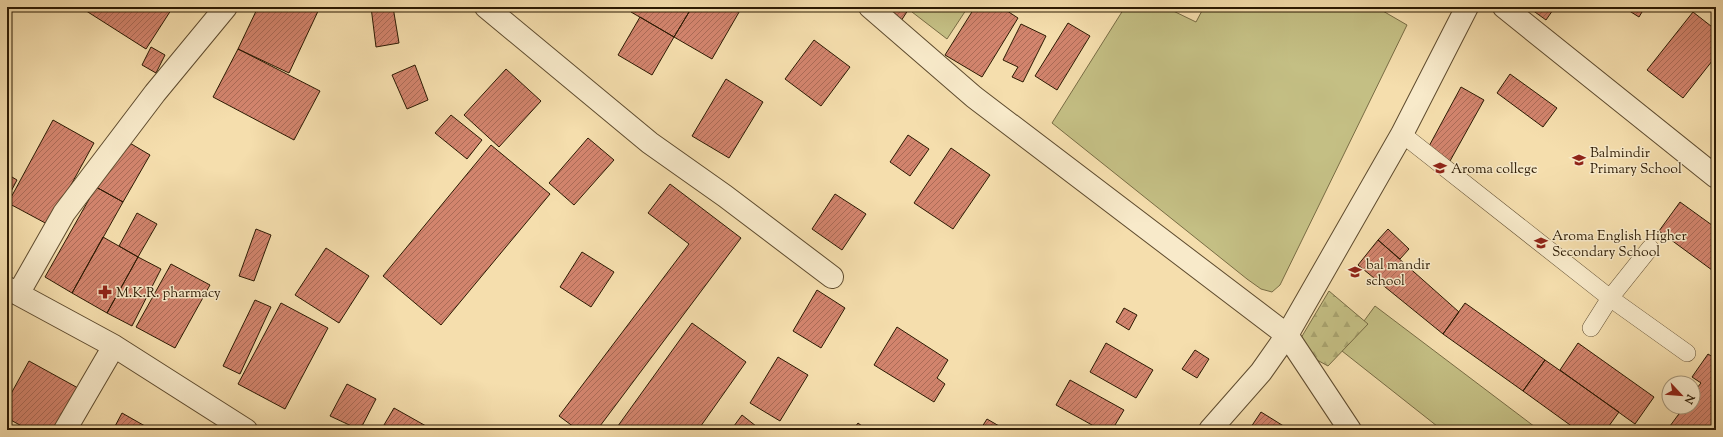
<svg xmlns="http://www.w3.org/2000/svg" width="1723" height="437" font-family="'Sorts Mill Goudy',serif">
<defs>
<pattern id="forest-firs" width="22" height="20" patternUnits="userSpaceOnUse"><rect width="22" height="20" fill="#c4bf84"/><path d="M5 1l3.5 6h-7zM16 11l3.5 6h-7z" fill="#a9a470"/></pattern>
<pattern id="building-hatch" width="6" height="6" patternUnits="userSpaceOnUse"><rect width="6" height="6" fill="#d2846d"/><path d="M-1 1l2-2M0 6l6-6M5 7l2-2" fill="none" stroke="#ab6b57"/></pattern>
</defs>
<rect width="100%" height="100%" fill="#f5dead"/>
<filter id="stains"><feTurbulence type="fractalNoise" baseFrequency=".005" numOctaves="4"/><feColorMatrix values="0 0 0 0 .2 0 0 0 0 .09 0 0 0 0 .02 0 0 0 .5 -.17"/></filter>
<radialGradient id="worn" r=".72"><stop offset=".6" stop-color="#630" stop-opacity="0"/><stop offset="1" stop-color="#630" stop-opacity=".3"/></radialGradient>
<path fill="#c4bf84" stroke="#786c44" d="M915,7H968L947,39L912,12Z
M1125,7H1165L1196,22L1204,7H1376L1407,25L1280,285L1272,292L1261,289L1247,279L1052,123Z
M1375,306L1539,430H1442L1342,351Z"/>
<path fill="url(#forest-firs)" stroke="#786c44" d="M1329,291L1368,324L1328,366L1295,348Z"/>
<path fill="url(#building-hatch)" stroke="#2c1a03" d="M80,7H173L146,49Z
M258,7H320L289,73L238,49Z
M371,7H393L399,43L376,47Z
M634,7H692L674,37L631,12Z
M692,7H742L712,59L674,37Z
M889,7H910L901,21L886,12Z
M975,7H1001L1018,18L982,77L945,55Z
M1528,7H1555L1546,20Z
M1623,7H1645L1639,17Z
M1693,12L1716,30V56L1683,98L1647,70Z
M640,17L674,37L652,75L618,55Z
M1068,23L1090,36L1057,90L1035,76Z
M1021,24L1046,36L1023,82L1012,77L1018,67L1003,60Z
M814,40L850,67L821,106L785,79Z
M151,47L165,55L156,73L142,65Z
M238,49L320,91L294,140L213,97Z
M415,65L428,100L407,109L392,75Z
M506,69L541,101L499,147L464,115Z
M1510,74L1557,108L1543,127L1497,93Z
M726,79L763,102L729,158L692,136Z
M1461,87L1484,100L1450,161L1428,148Z
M451,115L482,140L467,159L435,133Z
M53,120L94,143L49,225L8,203Z
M908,135L929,149L910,176L890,162Z
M588,138L614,160L574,205L549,183Z
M123,139L150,155L123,202L96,187Z
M491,145L550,194L441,325L383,276Z
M951,148L990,175L953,229L914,203Z
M7,174L17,180L7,199Z
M670,184L741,238L597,430H578L559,416L689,244L648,213Z
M96,187L123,202L72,293L45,277Z
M835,194L866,214L842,250L812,229Z
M1680,202L1716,228V273L1659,231Z
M137,213L157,224L138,257L119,246Z
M256,229L271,235L254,281L239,276Z
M1388,229L1409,249L1400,259L1378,240Z
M103,237L138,257L107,313L72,293Z
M1378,240L1459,312L1443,334L1358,265Z
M326,248L369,276L339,323L295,295Z
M582,252L614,272L591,307L560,287Z
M138,257L161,269L132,326L107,313Z
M171,264L210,285L175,348L136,327Z
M817,290L845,308L821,348L793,331Z
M255,300L271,307L240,374L223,366Z
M281,303L328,328L285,409L238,384Z
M1465,303L1545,360L1523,391L1443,334Z
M1124,308L1137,315L1129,330L1116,322Z
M692,323L746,362L698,430H615Z
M897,327L948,360L937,378L945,384L934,402L874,365Z
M1106,343L1153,370L1136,398L1090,372Z
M1578,343L1654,397L1635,424L1560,370Z
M1195,350L1209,359L1197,378L1182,369Z
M1708,354L1716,359V424L1712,430H1667L1684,407H1693V393L1701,383L1692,377Z
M778,357L808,375L780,421L750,403Z
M1545,360L1619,412L1606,430H1577L1523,391Z
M29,361L78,388L55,430H29L7,418V401Z
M1070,380L1124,410L1112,430H1101L1056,405Z
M347,384L376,399L360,430L330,416Z
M394,408L426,426L424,430H381Z
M1261,412L1290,430H1249Z
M122,413L152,430H113Z
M742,415L761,430H731Z
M987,419L1006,430H980Z
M858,423L867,430H853Z"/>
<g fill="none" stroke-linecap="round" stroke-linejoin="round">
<g stroke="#5e4b2e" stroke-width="18">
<path id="service" d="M1402,134L1610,298L1687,353
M1591,328L1610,298L1650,248"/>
</g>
<g stroke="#5e4b2e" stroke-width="24">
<path id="minor" d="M486,7L650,143L725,196L832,277
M870,7L974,97L1287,335L1350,430
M1504,7L1716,177
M7,288L114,346L246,430
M18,294L64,213L155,93L226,7
M65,430L114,346
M1210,430L1261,372L1287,335L1402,134L1467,7"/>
</g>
<use href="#service" stroke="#f8eaca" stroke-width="17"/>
<use href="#minor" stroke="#f8eaca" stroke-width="22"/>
</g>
<defs>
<g id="school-bare" transform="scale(1.08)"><path d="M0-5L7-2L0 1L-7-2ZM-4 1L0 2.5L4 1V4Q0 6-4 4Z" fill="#8f2418" stroke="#f8eaca" stroke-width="2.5" paint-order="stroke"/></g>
<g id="university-bare" transform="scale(1.08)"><path d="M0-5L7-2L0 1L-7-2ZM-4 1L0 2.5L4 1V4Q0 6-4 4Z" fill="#8f2418" stroke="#f8eaca" stroke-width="2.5" paint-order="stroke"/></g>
<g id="pharmacy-bare" transform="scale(1.08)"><path d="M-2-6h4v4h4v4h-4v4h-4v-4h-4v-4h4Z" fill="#8f2418" stroke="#f8eaca" stroke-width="2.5" paint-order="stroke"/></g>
</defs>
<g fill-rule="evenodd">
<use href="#school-bare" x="1579" y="160"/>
<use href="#university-bare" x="1440" y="168"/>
<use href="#school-bare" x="1541" y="243"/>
<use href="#school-bare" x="1355" y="272"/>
<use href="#pharmacy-bare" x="105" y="292"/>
</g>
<g text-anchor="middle" stroke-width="3" stroke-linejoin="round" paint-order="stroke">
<g font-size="14" fill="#2c1a03" stroke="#f8eaca" text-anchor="start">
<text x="1590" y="157">Balmindir<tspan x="1590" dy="16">Primary School</tspan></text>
<text x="1451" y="173">Aroma college</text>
<text x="1552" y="240">Aroma English Higher<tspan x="1552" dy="16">Secondary School</tspan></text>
<text x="1366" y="269">bal mandir<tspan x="1366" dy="16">school</tspan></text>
<text x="116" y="297">M.K.R. pharmacy</text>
</g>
</g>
<rect width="1723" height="437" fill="none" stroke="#f5dead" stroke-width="24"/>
<rect x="8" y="8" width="1707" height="421" fill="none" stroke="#2c1a03" stroke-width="2"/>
<rect x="12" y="12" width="1699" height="413" fill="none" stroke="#2c1a03"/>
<g transform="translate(1681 395) rotate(116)"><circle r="19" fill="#f8eaca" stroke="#a6977a"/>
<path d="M0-3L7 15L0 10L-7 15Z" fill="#8f2418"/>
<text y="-6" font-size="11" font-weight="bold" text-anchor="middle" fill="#2c1a03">N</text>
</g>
<rect width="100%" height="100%" filter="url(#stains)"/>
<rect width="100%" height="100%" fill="url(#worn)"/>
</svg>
